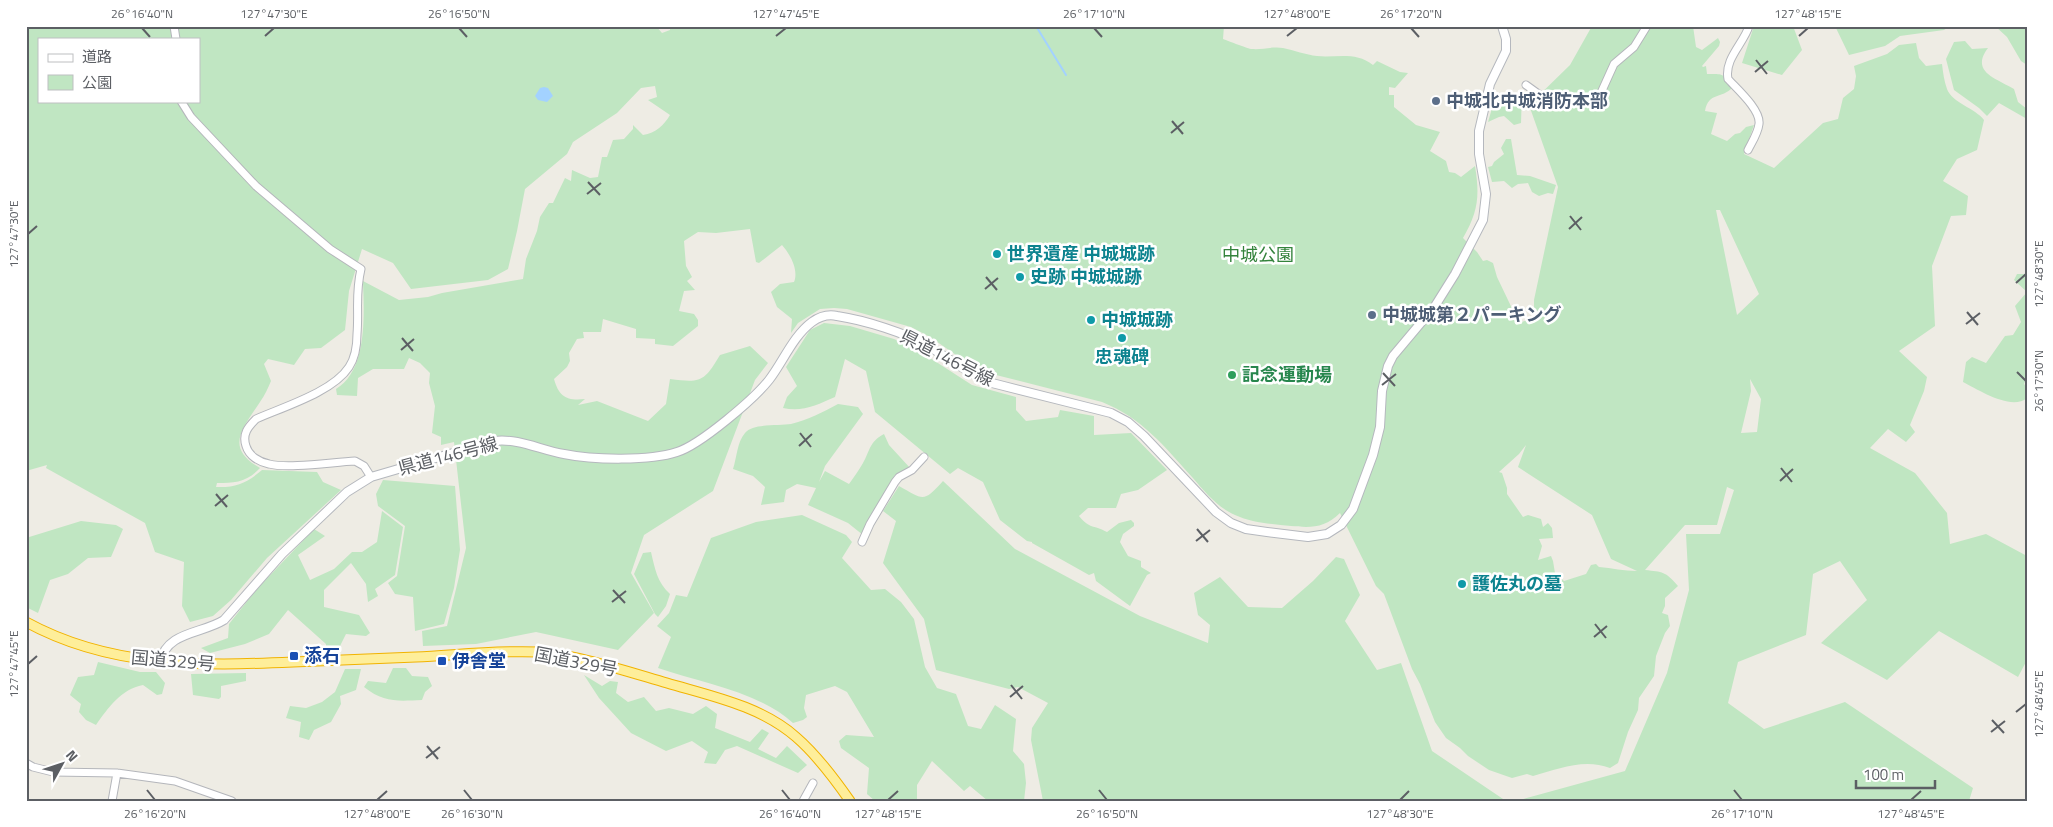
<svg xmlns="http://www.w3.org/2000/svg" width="2053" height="827" font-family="'Titillium Web','Noto Sans JP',sans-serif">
<rect width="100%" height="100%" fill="#eeece4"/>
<path fill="#c0e6c2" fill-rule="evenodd" d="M26,26H656L662,33L670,30V26H1224L1223,39C1229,41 1248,49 1252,49C1262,50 1273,46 1283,48C1294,50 1306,55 1317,56C1336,58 1356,51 1373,65L1377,61L1400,72L1408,73L1395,88L1389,87V95H1394V107L1416,125L1440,132L1430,151L1446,161L1449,172L1455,173L1461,177L1475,166C1480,196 1478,212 1463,238L1477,252L1483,261L1487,260L1493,263L1497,277L1519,323L1533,318L1534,322V300L1558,187L1529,105L1570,65L1592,26H1693L1696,47L1702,50L1718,38L1720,42L1719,46L1702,66L1703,67L1706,66L1707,74C1725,74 1721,73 1733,87C1721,100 1709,91 1705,111L1717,113L1711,134L1727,141L1735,134L1740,133L1746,127L1754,125L1744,154L1774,168L1823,123L1838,119L1843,98L1854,89L1856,76L1854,66L1887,54L1899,45L1916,43L1919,58L1926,66L1942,64C1943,72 1944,81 1947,89C1952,103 1975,108 1984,120L1977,150L1957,159L1943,181L1968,196L1966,215L1951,216L1932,266L1935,326L1899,351L1927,377L1924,391L1910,425L1915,432L1906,442L1888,429L1870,448L1915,473L1947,513L1950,544L1986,534L2027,556V660L2018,677L1939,631L1887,680L1821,643L1867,600L1840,561L1813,574L1806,635L1738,662L1728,703L1764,729L1845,702L1973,788L1969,801H1516L1625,771L1667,673L1689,590L1686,534H1720L1734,490L1727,487L1717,525H1685L1645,570C1663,572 1665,571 1678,586L1665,598V606L1662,613L1668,615L1670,626L1665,633L1656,656L1654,676L1639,698L1638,710L1628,732L1618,763L1610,768C1584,758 1558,769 1533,776L1527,774L1512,778L1489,770L1468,756L1460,748L1446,738L1435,722L1420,684L1412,669L1384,594L1376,586L1340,513C1325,528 1311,528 1291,526C1272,524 1252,523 1235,515C1217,507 1205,492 1192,477C1164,446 1142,418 1102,402L992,374L972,366L930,337L911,327L847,309L834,308L820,309L798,323L791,333L792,319L777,307L771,292L780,284L794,282C799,270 790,254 782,245L759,263L756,262L750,229L716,233L698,232L684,241L686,266L692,277L687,281L695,290L684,291L679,311L694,314L698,320V326L673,346L655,344V339L636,338V329L603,319L601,332H583L584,338L577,339L569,353L570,361L567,367L554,379C559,397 567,401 585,399L578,405L597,401L648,421L666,404L670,379C701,383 704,382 720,355L750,346L768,363L755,380L713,491L644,535L631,573L654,613L618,650L536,632L476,644L423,646L422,631L447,626L466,548L454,442L441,445V437L432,433L435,406L429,383L430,373L420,363L409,358L404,369H373L358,378L357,396L337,395L336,389C368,370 364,313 363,281L399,300L428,297L442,293L523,279L526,259L537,231L540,217L549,203H553L565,178L571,181L572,170L590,178L598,177L602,157H607L613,140L624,139L633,129V125L643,135C656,133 664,125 670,115L648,100L657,97L655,86L641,88L617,113L573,142L567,154L525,189L517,231L508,269L488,280L411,289L393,263L362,249L349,291L345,330L321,348L305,349L294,365L268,359L264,364L271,381C268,388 265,395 260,402C244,427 223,447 260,468C247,482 235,483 217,483L216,487C235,488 247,483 262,470L317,472L323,482L341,490L267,558L231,600L213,616L190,622L182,606L184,562L155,552L145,523L46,468L47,465L26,471ZM39,39H199V101H39ZM1716,210H1720L1759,294L1737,315ZM1750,379L1761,399L1757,432L1741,433L1751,391ZM1526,445L1518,467L1592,515L1611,559L1637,571C1624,571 1612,568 1599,567L1596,564L1591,565L1586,574L1564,581L1555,573L1553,561L1551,556L1538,560L1542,546L1539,539L1553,538L1552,528L1548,523L1543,527L1541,519L1528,515L1523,517L1507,494V488L1502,473L1499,472L1519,454Z
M1754,26H1793L1802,50L1782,75L1742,63Z
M1835,26H1950L1944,30L1900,36L1885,46L1849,55Z
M1995,26H2027V65L2021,61L2007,37Z
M1965,41L1972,49L1988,48C1970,72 1996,78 2014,89L2018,102L2027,109V119L1999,103L1987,116L1979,108L1954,90L1946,59L1954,42Z
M1522,91L1521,123L1514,125L1504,116L1499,117L1488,122L1495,98L1516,101Z
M1506,139H1511L1517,175L1530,176L1556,185L1553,194L1548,193L1539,196L1532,192L1528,183L1518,184L1512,188L1504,181L1492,182L1488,167L1492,166L1494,162L1504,154L1501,148Z
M2017,274H2027V377L2024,384L2027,387V398C2011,411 1979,390 1963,382L1966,362L1972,357L1986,363L2005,336L2013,335L2021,322L2015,306L2027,292L2014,280Z
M824,323L850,326L894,339L916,349L972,385L1016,397V410L1026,421L1058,417L1060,410L1094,416V435L1131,433L1167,470L1138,490L1121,494L1116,508H1088L1079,516C1091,530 1092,524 1107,532L1119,523L1131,520L1134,523V526L1123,534L1120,542L1128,556L1141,561V567L1151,573L1147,575L1130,606L1096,581L1094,573L1089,575L1032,543V542L1027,541L1000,520L983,482L958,468L950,474L875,412L866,371L845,359L835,397C817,405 803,412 783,408L787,397L797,386L786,367L810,330Z
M838,404L858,407L863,414L825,466L819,482L825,471L849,484C854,477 859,470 863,463C870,451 869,442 884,434L889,445L911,469L895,475L863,535L848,523L808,505L816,488L797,484L786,490L784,502L761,505L765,487L753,476L733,469C737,457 737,442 745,433C753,423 780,426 791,424C808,420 823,412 838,404Z
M383,480L455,486L460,550L454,588L444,624L415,631L413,597L395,594L388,583L397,576L405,526L378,506L376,494Z
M943,481L1015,549L1140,616L1208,643L1210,625L1198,615L1194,593L1220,577L1248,607L1282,608L1313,581L1336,557L1344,559L1360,595L1345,621L1377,670L1401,663L1432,751L1506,801H1043L1031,740L1032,728L1048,703L1018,687L1009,689L936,670L924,619L883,563L896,521L883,511L899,486C924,500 923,503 943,481Z
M382,511L403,527L395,575L375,589L378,596L368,602L366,584L351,563L324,590V607L359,615L370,633L366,636L346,634L338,650L326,649V644L288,610L269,634L245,644L210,653L201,648L228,638L229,624L256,590L314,529L325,536L298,555L310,580L334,569L352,552H362L377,542Z
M802,515L846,535L852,542L842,558L871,590L885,589L901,602L914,619L925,667L937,688L956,694L968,726L981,729L995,705L1016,719L1013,751L1024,764L1026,783L1024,801H988L970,786L964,791L932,761L917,785V801H875L867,794L869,768L841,748L839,741L846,735L874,737L847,692L835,686L806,695L804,708L807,717L803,720L793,723C760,692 701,683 658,668L671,637L657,626L669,613L676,595L687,597L711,538L756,522Z
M81,521L116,525L123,529L111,557L88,558L68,574L50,580L38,613L26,607V538Z
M651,552C655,569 657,582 670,594L666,606L658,617L655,614L634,574L643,553Z
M98,662L140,672H156L165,683L162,694L157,695L143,685C121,689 108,708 96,725L86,720L79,712L81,704L70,695L78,677L94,675Z
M393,668H406L412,676L428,677L432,686L425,692L422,700C398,701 384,703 364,687L368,681L386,683Z
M345,669H361L356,690L340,696L341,704L331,722L314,730L309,740L299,737L301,722L286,718L290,706L306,708L322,702L335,692Z
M246,673V681L221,686V697L219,699L193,695L191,674Z
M584,675L602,686L610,681L618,682L616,693L628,702L644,697L656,711L669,708L693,714L706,706L717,714L715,728L750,742L762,729L769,733L758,749L776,758L787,746L807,765L798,773L737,746L725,750L716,764L704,763L708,752L692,741L666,751L631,733L599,698Z"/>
<path fill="#a3d2ff" d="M544,87L548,88L553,96L547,102L538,100L535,96L540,88Z"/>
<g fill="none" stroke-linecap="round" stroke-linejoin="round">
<path stroke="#a3d2ff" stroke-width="2" d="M1036,26L1066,75"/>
<g stroke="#b4b6bb" stroke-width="9">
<path id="tertiary" d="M174,26L176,39
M1526,85L1544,98L1553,102L1595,100L1600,95L1614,64L1634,47L1647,26
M181,101L191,117L256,186L330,249L361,269C355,294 359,310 357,334C357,345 355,358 349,367C333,392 283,407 256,419C248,427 242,434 246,446C249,456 259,462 269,464C289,469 333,462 355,461L364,466L371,477
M1748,150C1752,142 1758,133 1759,124C1761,110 1737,89 1728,79C1724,59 1744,43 1749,26
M862,542L870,524L895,482L899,477L912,470L924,457
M26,763L33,767L53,772L117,773L175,781L232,801
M112,801L117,773
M803,801L813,783"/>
</g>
<g stroke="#b5b8be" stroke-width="10">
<path id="secondary" d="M160,662C167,631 202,634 224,620L282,554L347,492L371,477L494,441C519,438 540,450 564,454C593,460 650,461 677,452C700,445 754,399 769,380C783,362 793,336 812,322C819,317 828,314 837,316C864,320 906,333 930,347C951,360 969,374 992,383L1111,413L1128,422L1144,436L1216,512L1231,523L1246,529L1267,532L1308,537L1327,534L1341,525L1353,509L1373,455L1380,427L1382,391L1388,366L1393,356L1435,306L1455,274L1483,220L1486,194L1479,154V131L1490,84L1506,51V39L1502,26"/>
</g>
<g stroke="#f1b301" stroke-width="11">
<path id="trunk" d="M26,622C110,668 201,666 293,662C334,660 375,659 416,657C457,655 498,650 539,652C578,655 629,672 667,683C711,696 761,706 796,737C817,755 834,778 850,801"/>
</g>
<use href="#tertiary" stroke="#fff" stroke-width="7"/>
<use href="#secondary" stroke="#fff" stroke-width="8"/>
<use href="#trunk" stroke="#feee9a" stroke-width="9"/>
</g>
<path fill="none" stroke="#5c5f64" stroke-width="2" d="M142,28L150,37M459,28L467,37M1094,28L1102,37M1411,28L1419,37M265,36L274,28M776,36L786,28M1287,36L1297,28M1799,36L1808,28M1756,60L1767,74M1755,72L1768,61M1172,121L1183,134M1171,133L1184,122M588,182L600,195M587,194L601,183M1570,216L1581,230M1569,229L1582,217M28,234L37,226M986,277L997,290M2016,283L2026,274M985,289L998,278M1967,312L1978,325M1966,324L1980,313M402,338L413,351M401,350L414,339M2017,372L2026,381M1383,373L1395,386M1382,385L1396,374M800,433L811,447M799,446L812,434M1781,468L1792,482M1780,481L1793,469M216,494L227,507M215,506L228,495M1197,529L1208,542M1196,541L1210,530M613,590L625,603M612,602L626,591M1595,624L1606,638M1594,637L1607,626M28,664L37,656M1011,685L1022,699M1010,697L1023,686M2016,712L2026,704M1992,720L2004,733M1991,732L2005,721M427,746L438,759M426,758L440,747M147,790L155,800M464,790L472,800M782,790L790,800M1099,790L1107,800M1734,790L1742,800M377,800L387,791M888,800L898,791M1400,800L1409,791M1911,800L1921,791"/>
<g fill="#5c6f8a" stroke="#fff" stroke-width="2">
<circle cx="1436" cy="101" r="5"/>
<circle cx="1372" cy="315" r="5"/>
</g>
<g fill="#0f9aa8" stroke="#fff" stroke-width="2">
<circle cx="997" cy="254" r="5"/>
<circle cx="1020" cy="277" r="5"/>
<circle cx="1091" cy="320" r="5"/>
<circle cx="1122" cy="338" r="5"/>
<circle cx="1462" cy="584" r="5"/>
</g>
<circle fill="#2e9e5b" stroke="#fff" stroke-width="2" cx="1232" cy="375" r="5"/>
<g fill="#1a4fb4" stroke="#fff" stroke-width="2">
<rect x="289" y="651" width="10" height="10" rx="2.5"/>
<rect x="437" y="656" width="10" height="10" rx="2.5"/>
</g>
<g text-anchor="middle" stroke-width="5" stroke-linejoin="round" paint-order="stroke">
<g font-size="18" font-weight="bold" fill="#4e5e75" stroke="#fff" text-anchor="start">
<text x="1446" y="107">中城北中城消防本部</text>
<text x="1382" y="321">中城城第２パーキング</text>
</g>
<g font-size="18" font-weight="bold" fill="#0d838f" stroke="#fff" text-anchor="start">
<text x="1007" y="260">世界遺産 中城城跡</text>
<text x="1030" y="283">史跡 中城城跡</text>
<text x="1101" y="326">中城城跡</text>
<text x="1122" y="363" text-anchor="middle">忠魂碑</text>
<text x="1472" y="590">護佐丸の墓</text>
</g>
<g font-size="18" fill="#34833c" stroke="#fff">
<text x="1258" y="261">中城公園</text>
</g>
<g font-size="18" fill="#5c5f64" stroke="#fff">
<text transform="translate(947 358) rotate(27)" y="6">県道146号線</text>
<text transform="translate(448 456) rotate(-15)" y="6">県道146号線</text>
<text transform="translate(173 661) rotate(5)" y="6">国道329号</text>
<text transform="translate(576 662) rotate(11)" y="6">国道329号</text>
</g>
<g font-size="18" font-weight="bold" fill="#27864d" stroke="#fff" text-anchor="start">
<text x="1242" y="381">記念運動場</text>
</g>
<g font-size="18" font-weight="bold" fill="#164399" stroke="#fff" text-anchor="start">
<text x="304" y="662">添石</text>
<text x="452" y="667">伊舎堂</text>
</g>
</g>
<rect width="2053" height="827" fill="none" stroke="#ffffff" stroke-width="55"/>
<rect x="38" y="38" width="162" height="65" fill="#ffffff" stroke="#bebfc1"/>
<rect x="48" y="54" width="25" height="8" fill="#ffffff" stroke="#bebfc1"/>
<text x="82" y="62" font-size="15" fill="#5c5f64">道路</text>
<rect x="48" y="75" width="25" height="15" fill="#c0e6c2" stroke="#bebfc1"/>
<text x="82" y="88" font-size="15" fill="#5c5f64">公園</text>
<g transform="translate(62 764) rotate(50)" stroke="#ffffff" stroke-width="4" paint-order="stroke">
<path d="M0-4L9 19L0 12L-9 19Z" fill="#5c5f64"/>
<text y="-8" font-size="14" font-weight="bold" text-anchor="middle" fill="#5c5f64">N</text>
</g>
<path d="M1856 780v8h79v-8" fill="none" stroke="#5c5f64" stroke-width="2.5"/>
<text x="1863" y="780" font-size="15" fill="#5c5f64" stroke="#ffffff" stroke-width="4" paint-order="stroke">100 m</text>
<rect x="28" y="28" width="1998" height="772" fill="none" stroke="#5c5f64" stroke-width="2"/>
<g font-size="12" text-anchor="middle" fill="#5c5f64">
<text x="142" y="18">26°16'40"N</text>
<text x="274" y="18">127°47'30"E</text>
<text x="459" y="18">26°16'50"N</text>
<text x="786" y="18">127°47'45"E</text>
<text x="1094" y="18">26°17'10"N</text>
<text x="1297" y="18">127°48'00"E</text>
<text x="1411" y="18">26°17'20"N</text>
<text x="1808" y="18">127°48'15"E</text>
<text transform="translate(14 234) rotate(-90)" y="4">127°47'30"E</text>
<text transform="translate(2039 274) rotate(-90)" y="4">127°48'30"E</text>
<text transform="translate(2039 381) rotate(-90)" y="4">26°17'30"N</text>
<text transform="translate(14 664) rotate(-90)" y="4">127°47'45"E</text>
<text transform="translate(2039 704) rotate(-90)" y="4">127°48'45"E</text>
<text x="155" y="818">26°16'20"N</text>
<text x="377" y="818">127°48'00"E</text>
<text x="472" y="818">26°16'30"N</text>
<text x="790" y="818">26°16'40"N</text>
<text x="888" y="818">127°48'15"E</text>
<text x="1107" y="818">26°16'50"N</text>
<text x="1400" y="818">127°48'30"E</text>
<text x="1742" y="818">26°17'10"N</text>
<text x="1911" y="818">127°48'45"E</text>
</g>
</svg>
